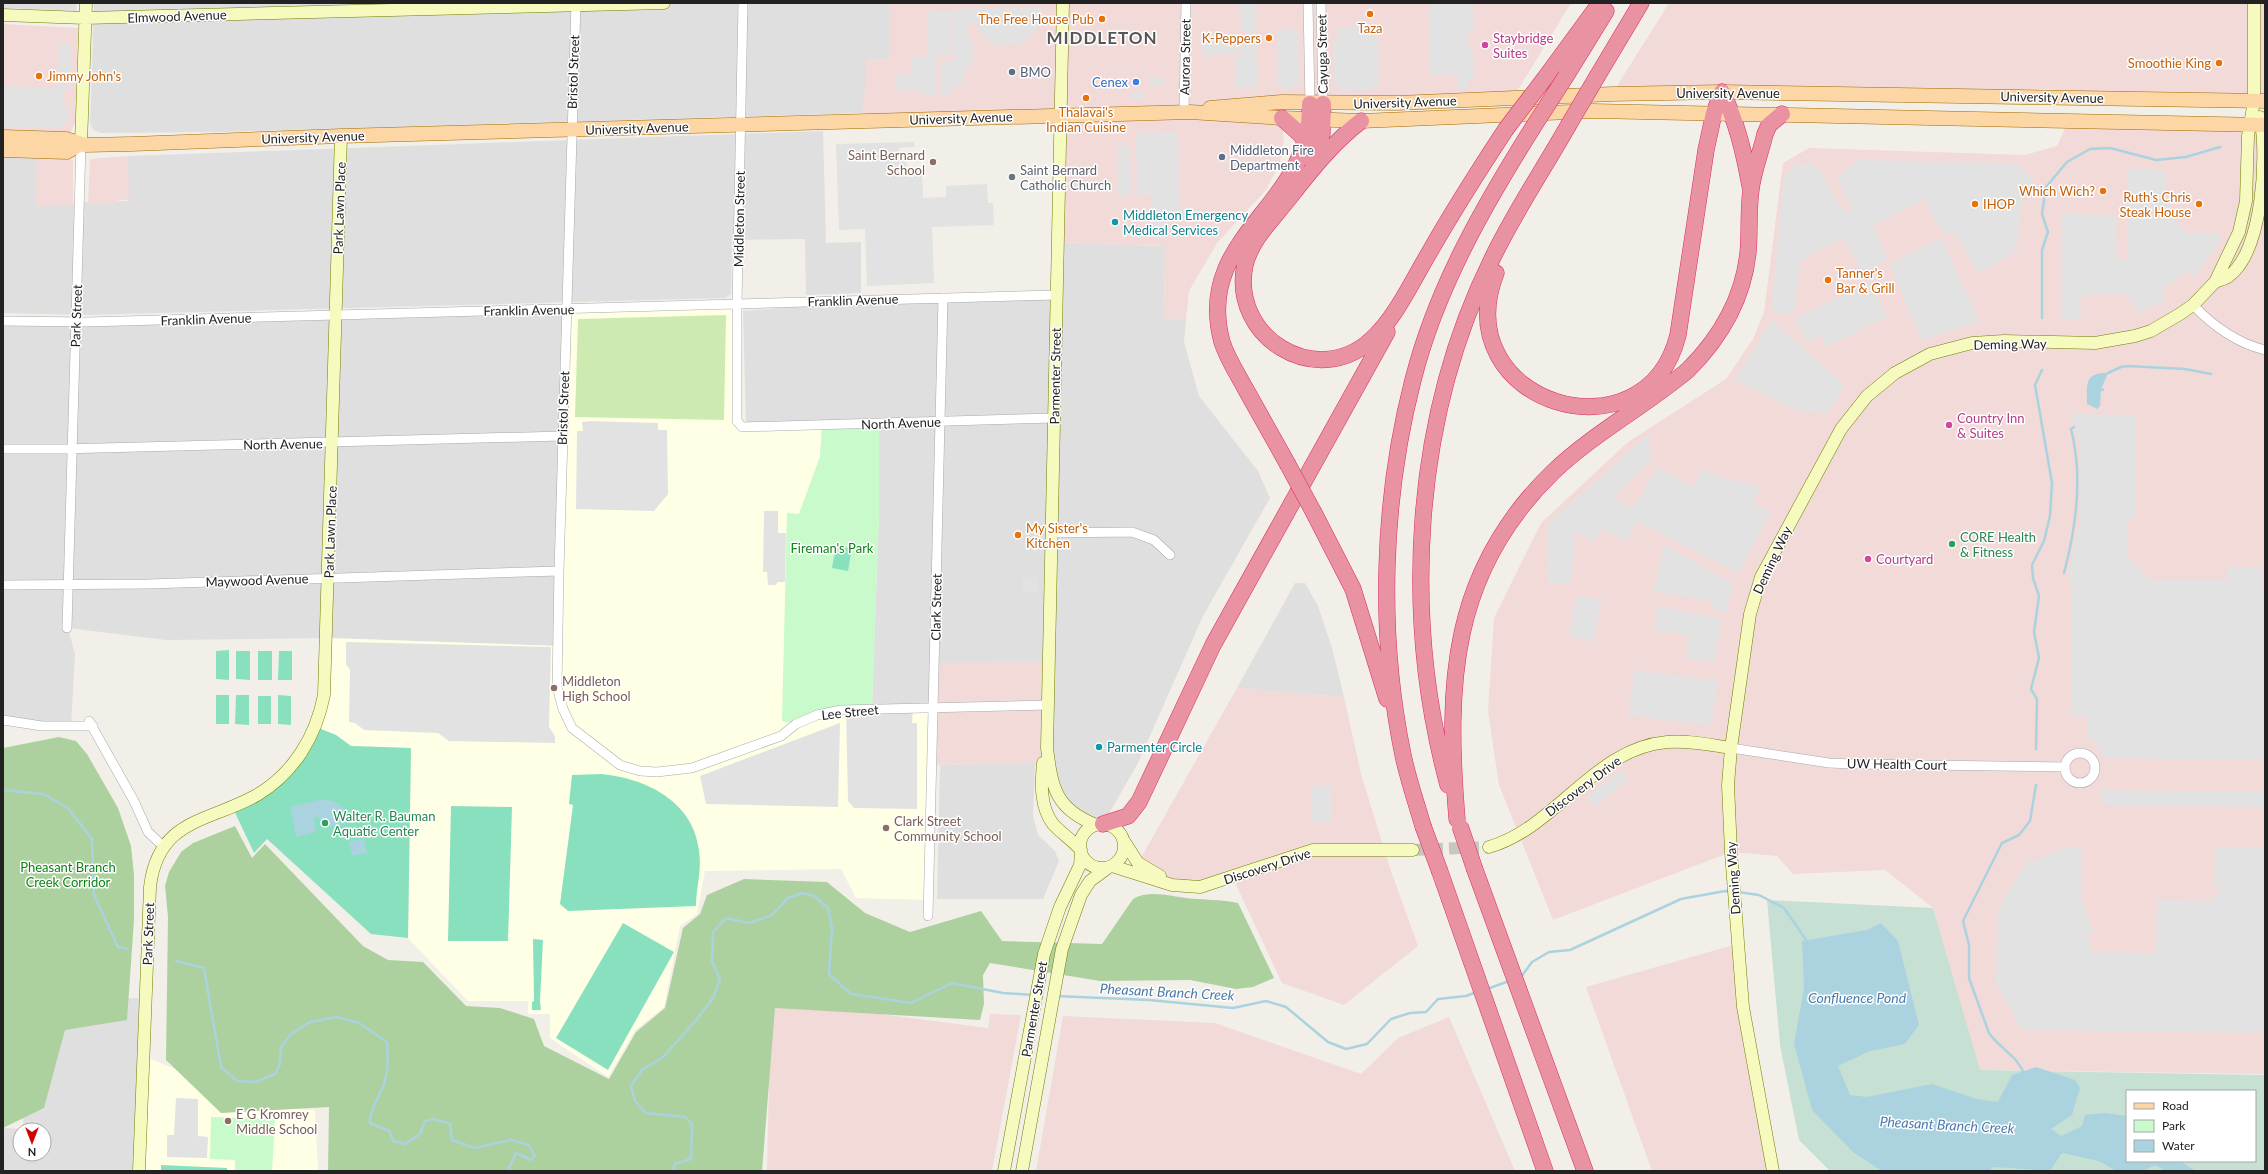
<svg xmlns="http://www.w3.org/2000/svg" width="2268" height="1174" font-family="Lato,sans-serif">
<rect width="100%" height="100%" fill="#f2efe9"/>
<path fill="#e0dfdf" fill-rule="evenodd" d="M3,3H77L76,11L3,8Z
M94,3H889V59L866,60V91L863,93V113L220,132L101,133L93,130L90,123Z
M823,131L826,243L861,242V293L806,295L805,239L732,240L731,294L725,298L85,315L3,313V155L37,156L73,205L87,202L128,201V156Z
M1057,243L1165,246L1164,318L1186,319L1184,342L1199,396L1258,471L1270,498L1203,616L1138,763L1103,824L1066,808L1047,748L933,707L872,708L879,513L822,426L746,422L743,311L878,300L1056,295Z
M566,309L558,646L327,638L166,640L68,628L75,654L71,726L3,716V321Z
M1295,583H1305L1318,606L1332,648L1344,697L1237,688Z
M1035,763L1033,816L1038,835L1055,851L1059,861L1043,899H937L940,765Z
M26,993L146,999L139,1171H3V1128L23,1129ZM20,1130H44V1154H20Z"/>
<path fill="#f2dad9" d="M889,3H1571L1513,98H1280L1284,142L1279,165L1266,190L1217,243L1189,291L1186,319L1164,318L1165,246L1057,243L1060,115L862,121L863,93L866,91V60L889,59Z
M1669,3H2265V101L2040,89L1865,94H1612Z
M3,24L78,28L75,123L70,133H3Z
M2067,124L2265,125V1074L1979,1070L1933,908L1885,870L1793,874L1777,856L1731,852L1553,920L1499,785L1488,712L1494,618L1541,523L1628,442L1726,379L1753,339L1764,312L1783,163L1809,148L2025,155L2057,146Z
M37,156L69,158L73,161V205H36Z
M128,156L129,200H119L118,203H88L90,159Z
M1049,661L1044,763L932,765L934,663Z
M1237,688L1344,697L1361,774L1390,868L1418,946L1344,1005L1282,983L1233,878L1198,882L1170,879L1138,863Z
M1737,944L1773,1171H1652L1586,987Z
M771,1000L988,1028L990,1014L1021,1015L992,1171H767Z
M1063,1016L1215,1023L1361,1074L1398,1038L1449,1017L1515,1171H1036Z"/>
<path fill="#ffffe5" d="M737,304V421L742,427L822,426L820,457L799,514H787L786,583L817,715L933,707L929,900L856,898L841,869L705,871L697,914L680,926L664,1007L635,1030L608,1077L550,1038V1014H528V1001H468L408,938L411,748L351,746L336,735L316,727L327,638L558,646L566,309Z
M143,1056L273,1108L315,1110L318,1171H139Z"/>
<path fill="#cdebb0" d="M726,315L724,420L575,417L578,319Z"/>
<path fill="#add19e" d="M59,737L76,741L87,754L118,808L131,846L134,875V920L127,1020L65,1030L44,1108L3,1128V748Z
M235,826L252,858L265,844L363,946L388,960L423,962L466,1006L500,1008L534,1019L544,1046L609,1079L636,1032L665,1008L683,928L700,914L707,895L744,879L827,882L865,913L910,932L981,911L1002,941L1102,944L1133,899C1152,888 1177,899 1198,899C1212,900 1224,900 1238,903L1274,978L1253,987L1236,989L1190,980L1100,981L990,963L983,975L984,1004L980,1020L775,1008L762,1171H328L329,1107L221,1113L166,1060L168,917L165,886L169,872L181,852L193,843Z"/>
<path fill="#c6e0d4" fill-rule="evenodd" d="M1767,900L1933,908L1980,1070L2265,1075V1171H1830L1799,1140L1780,1045ZM2127,1091H2255V1161H2127Z"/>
<path fill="#c8facc" d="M879,423V513L872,708L841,710L796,724L782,721L787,513L799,514L820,457L822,426Z
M211,1117L275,1119L272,1171H235V1160L210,1159Z"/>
<path fill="#88e0be" d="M836,546L852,548L848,571L832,568Z
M229,650V680L216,679V651Z
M236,651H250V680L236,679Z
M258,651H272V680H258Z
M279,651H292V680H278Z
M216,695H229V724H216Z
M236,695H249V725L235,724Z
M278,695L291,696V725L278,724Z
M258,696H271V724H258Z
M316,727L336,735L351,746L411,748L408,938L371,934L267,839L254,853L232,806L269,787Z
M601,774C645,778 694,801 699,851C702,870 696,888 696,906L568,911L560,904L573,805L569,804L572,775Z
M451,806L512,807L508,941H448Z
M623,923L674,952L608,1070L556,1038Z
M533,939L543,940L540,1001L541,1010H532V1002L534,1001Z
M161,1165L227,1168V1171H161Z"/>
<path fill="#e2e2e2" d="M1256,3L1257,87L1236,88L1235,56H1241V49H1238V54L1201,55V35L1238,33V39H1247V31H1241L1240,4Z
M1473,3V33H1467V50H1474V80H1468V89H1458V74L1430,75L1429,4Z
M1042,7V24L1022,44L995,45L977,30L978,24H968V40L974,43L973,61L963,75L962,85H951L950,96H942V62H953L954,9Z
M928,11L952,12L951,55H937L935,95L918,94V90L896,89L897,73L911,74L912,58H927Z
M1371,26V32H1378L1379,85L1373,86V90L1340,91V85H1334L1333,39H1337V27Z
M1277,30H1298L1299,85H1293V89H1283V86H1278Z
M59,44L72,45L70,90H64L63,105L69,106V122H64L63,128L3,127V86L57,88Z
M1150,78H1162L1163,86H1150Z
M1132,91H1143L1144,100H1132Z
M1178,132L1179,210H1200L1201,220H1174V213H1165V237H1152V196H1137L1136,133Z
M914,142V147L899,148V153H906L907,177H914V170H922L923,198L946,197V186L987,184L988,203H993L994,225L932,227L934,283L867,286L865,229L839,230L836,144Z
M1117,145H1130L1131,195H1117Z
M1858,160L2017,163L2032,178L2022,204L2016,249L2007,257L1978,273L1955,233L1944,235L1924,200L1873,225L1887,260L1862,273L1843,238L1800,261L1794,314L1771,313L1784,177L1795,165L1811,164L1819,169L1844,213L1852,208L1837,178Z
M2128,169H2166V201L2172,214L2186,234H2220L2219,242L2195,277L2187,272L2161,290L2166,301L2138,313L2126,294L2081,295L2080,320H2061V214L2116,215L2117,259H2127Z
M1941,238L1980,322L1921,340L1890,264Z
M1870,281L1888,316L1827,347L1820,335L1806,342L1794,319Z
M1772,320L1844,385L1828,414L1796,410L1735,380Z
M2071,414L2135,415V520H2127V556L2151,580H2228V568H2262V595H2265V766L2260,760H2153L2139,757H2101V749L2095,745L2094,740H2088L2087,718H2071L2072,591L2068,575L2079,525L2080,445Z
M590,421L658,423V430H667L668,494L654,511L576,509L577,431H583L582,422Z
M1649,434L1651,460L1614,497L1633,508L1658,468L1693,487L1703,469L1718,477L1751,484L1760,489L1753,502L1771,512L1738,573L1637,522L1627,542L1602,529L1594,542L1574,531L1572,583L1548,584L1547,524Z
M764,511H778V533H786L785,582H778L775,585H768L767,572H763Z
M1664,545L1733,584L1727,611L1712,610V602L1654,591Z
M1023,577H1037V592H1023Z
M1577,595L1602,600L1593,642L1568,636Z
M1658,606L1722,619L1714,663L1685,658L1689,636L1654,630Z
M346,642L551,647L549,727L555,736V743L449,741L438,733L364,730L355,723L349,722L350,670L346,664Z
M1629,669L1635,670L1718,681L1711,726L1628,715L1634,670Z
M913,707L912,723H917V809L854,808L848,801L846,710Z
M840,723L838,807L706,804L700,776Z
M1620,770L1628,780L1595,807L1587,797Z
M1332,785V822H1311V786Z
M2101,790L2265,792V1033L2022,1030L1996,982L1998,909L2029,858L2035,861L2060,849L2082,847V895L2083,905L2094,932L2087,934L2091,950L2095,952L2156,953L2157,900L2212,901L2215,895L2221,891V888L2214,887L2215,847L2263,848V807L2101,805Z
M176,1098L198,1099V1136L208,1137L207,1158L167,1157V1135H174Z"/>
<path fill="#aad3df" d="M2108,373L2101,389L2100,406L2097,409L2087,404C2087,385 2084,372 2108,373Z
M319,800C334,798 348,807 351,822L322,828L319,818L316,817L314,819L316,832L296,837L290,807Z
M364,838L367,853L352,856L349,842Z
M1881,923L1898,941L1919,1025L1905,1044L1870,1051L1838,1066L1850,1095L1867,1097L1932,1084L1977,1099L1998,1102L2012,1075L2036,1067L2075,1080L2080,1088L2072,1115L2051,1129L2061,1136L2082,1126L2085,1115L2105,1113L2127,1116V1161H2180L2196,1171H2166L2155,1165L2143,1171H2116L2099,1161L2062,1153L2050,1171L1994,1167L1988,1171H1882L1853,1152L1812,1110L1794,1044L1804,988L1802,941L1867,930Z"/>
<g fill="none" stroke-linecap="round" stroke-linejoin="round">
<path stroke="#aad3df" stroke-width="2.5" d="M2042,318V250L2048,232L2042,214L2046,187L2067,162L2090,149L2110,148L2156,160L2186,157L2220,147
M2108,373L2121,367L2128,366L2185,369L2211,374
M2101,389L2103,390
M2064,573C2076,528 2083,475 2071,429L2074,427
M2036,749L2037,699L2031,689L2039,658L2034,632L2039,596L2033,578L2032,565L2044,541L2050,516L2052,483L2035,385L2042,370
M3,790L43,794L68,808L92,839L94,895L118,947L128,949
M1738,892L1759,895L1784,908L1809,944
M176,961L204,968L221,1067L237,1081L256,1082L275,1074L280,1064L281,1047L291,1034L310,1022L336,1017L359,1023L387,1042C388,1059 389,1075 381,1091C376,1103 370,1110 370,1123L389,1131L393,1141L405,1144L420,1134L425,1121L434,1119L450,1124L452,1140L475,1148L511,1140L529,1145L535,1156L531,1160L516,1153L509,1168L510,1171
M1521,977L1532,962L1549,952L1570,950L1681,899L1725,891L1731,892
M1487,989L1509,981
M1056,996L1149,1000L1233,1008L1266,1001L1286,1007L1328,1042L1346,1049L1367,1044L1391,1019L1410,1013L1426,1012L1438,999L1466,996L1477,992
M2024,1074C2018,1056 1999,1048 1989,1033L1969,978V945L1963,921L2002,843L2019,835L2030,821L2036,785
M673,1171L675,1164L691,1159L692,1124L685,1117L646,1113L635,1101L631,1086L642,1070L663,1057L697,1019L713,998L720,979L712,961L713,932L726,918L749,923L772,915L788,898L802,893L814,896L828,908L832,928L829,974L851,994L911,1003L952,983L1003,993L1033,995"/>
<path stroke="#c8c6c1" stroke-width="12" stroke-dasharray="12 6" stroke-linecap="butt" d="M1413,850L1489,847"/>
<g stroke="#a9a9a9" stroke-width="10">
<path id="street" d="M576,3L559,571L557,687L563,709L572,728L620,765L640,771L657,772L692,768L781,736L796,724L817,715L841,710L1048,705
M743,3L737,304V421L742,427L1054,418
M1308,3L1310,104
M1321,3L1323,104
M1184,112L1186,3
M2193,305C2213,326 2237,343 2265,350
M3,321L87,322L1056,295
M3,449H61L563,436
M1052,533L1132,532L1154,540L1170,555
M3,585L149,584L559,571
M67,628L81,144
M3,720L42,726H93
M89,721L134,801L148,832L164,847
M1731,748L1829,763L1853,764L2065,767
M2065 768a15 15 0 1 1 30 0a15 15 0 1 1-30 0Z
M928,916L943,298"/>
</g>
<g stroke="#707d05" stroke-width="13">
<path id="secondary" d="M1063,3L1047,748C1052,789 1056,809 1096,825
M3,15L85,18L664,3
M81,144L86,3
M2215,282C2219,280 2226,279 2229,276C2263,251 2268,154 2260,117
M1043,763C1041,783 1040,807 1053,824C1061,833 1072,840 1081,850
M1080 846a22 22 0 1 1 44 0a22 22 0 1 1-44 0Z
M1124,841L1138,863L1160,876
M1489,847C1556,828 1594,748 1667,742C1688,740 1710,745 1731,748
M1112,866L1172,885L1200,887L1313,850H1413
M139,1171L150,887C158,818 210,822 257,795C294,773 316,736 324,695L341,136
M1004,1171L1044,954L1060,907L1080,865L1081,853
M1022,1171L1062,949L1081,895L1090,881L1109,867
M1773,1171L1743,1007L1731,852L1728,785L1731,748L1750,614L1761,577L1841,429L1867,396L1895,373L1930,354L1972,343L2004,341L2095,343L2135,336L2151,331L2180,314L2193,305L2215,282L2239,232L2246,201L2248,136L2254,101V3"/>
</g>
<g stroke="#a06b00" stroke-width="15">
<path id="primary" d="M1210,108L1281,102L1398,103L1612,94L1722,92L2265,101
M3,137L66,139L85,145L132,144L341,136L1190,112L1282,118L1361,121L1593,111L2265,125
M3,150L67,152L81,144"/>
</g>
<g stroke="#dc2a67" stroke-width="17">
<path id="highway" d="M1598,75L1641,3
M1566,76L1606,11
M1545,78L1600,3
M1722,92C1737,122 1744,153 1750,186
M1282,118L1301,135L1306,143
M1361,121C1331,144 1309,173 1286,202C1271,221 1251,240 1245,265C1230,337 1316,390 1371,340C1395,319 1413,280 1429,253C1453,211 1479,170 1506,129
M1313,163L1322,134L1323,104
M1496,273C1445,404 1646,464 1678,335L1706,150L1714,113L1722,92
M1287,463C1273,438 1259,413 1245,388C1237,373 1227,358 1222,342C1193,234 1313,207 1310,104
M1314,513L1353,589L1387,699
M1448,785C1402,614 1413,419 1492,259C1514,213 1543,170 1568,126
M1457,819C1446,684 1450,572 1553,472C1594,433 1645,406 1688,370C1720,338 1743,299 1748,253C1750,232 1748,210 1751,190C1753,171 1761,152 1765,134L1769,125L1782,114
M1103,824L1128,816L1139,802L1213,645L1387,332
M1423,826C1416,802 1408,779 1403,755C1378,634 1382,500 1413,380C1436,289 1483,207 1532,129
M1475,870L1585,1171
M1440,872L1545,1171"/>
</g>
<use href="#street" stroke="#fff" stroke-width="9"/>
<use href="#secondary" stroke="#f7fabf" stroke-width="12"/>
<use href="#primary" stroke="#fcd6a4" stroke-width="14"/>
<use href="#highway" stroke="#e892a2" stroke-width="16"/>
<g stroke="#dc2a67" stroke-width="17" stroke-linecap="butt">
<path id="highway-bridge" d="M1568,126L1598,75
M1506,129L1545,78
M1532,129L1566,76
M1287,463L1314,513
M1423,826L1440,872
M1460,826L1475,870"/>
</g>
<use href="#highway-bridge" stroke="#e892a2" stroke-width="16"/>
</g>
<g fill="#e8710a" stroke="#fff" stroke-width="1.5">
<circle cx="1370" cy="14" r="4"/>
<circle cx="1102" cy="19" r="4"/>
<circle cx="1269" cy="38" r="4"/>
<circle cx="2219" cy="63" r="4"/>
<circle cx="39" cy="76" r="4"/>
<circle cx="1086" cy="98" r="4"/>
<circle cx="2103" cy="191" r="4"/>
<circle cx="1975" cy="204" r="4"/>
<circle cx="2199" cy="204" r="4"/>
<circle cx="1828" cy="280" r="4"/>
<circle cx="1018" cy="535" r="4"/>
</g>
<g fill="#d1479c" stroke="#fff" stroke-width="1.5">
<circle cx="1485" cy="45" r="4"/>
<circle cx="1949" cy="425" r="4"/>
<circle cx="1868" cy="559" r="4"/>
</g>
<g fill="#5c6f8a" stroke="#fff" stroke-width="1.5">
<circle cx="1012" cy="72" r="4"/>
<circle cx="1222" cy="157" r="4"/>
</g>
<circle fill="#3f7fe0" stroke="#fff" stroke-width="1.5" cx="1136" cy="82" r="4"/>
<g fill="#8d6e63" stroke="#fff" stroke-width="1.5">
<circle cx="933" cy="162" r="4"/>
<circle cx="554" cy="688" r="4"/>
<circle cx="886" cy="828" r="4"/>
<circle cx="228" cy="1121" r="4"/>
</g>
<circle fill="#6b7280" stroke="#fff" stroke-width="1.5" cx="1012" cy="177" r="4"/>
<g fill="#0f9aa8" stroke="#fff" stroke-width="1.5">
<circle cx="1115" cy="222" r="4"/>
<circle cx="1099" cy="747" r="4"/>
</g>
<g fill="#2e9e5b" stroke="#fff" stroke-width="1.5">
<circle cx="1952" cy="544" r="4"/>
<circle cx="325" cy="823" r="4"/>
</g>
<g text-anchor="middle" stroke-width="3" stroke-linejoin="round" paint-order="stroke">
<g font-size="13" fill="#222" stroke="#fff">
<text transform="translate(177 16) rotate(-2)" y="5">Elmwood Avenue</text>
<text transform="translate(1322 54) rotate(-91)" y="5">Cayuga Street</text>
<text transform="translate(1185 57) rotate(-89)" y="5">Aurora Street</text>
<text transform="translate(573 72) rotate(-88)" y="5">Bristol Street</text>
<text x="1728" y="98">University Avenue</text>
<text transform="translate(2052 97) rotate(1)" y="5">University Avenue</text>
<text transform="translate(1405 102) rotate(-2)" y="5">University Avenue</text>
<text transform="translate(961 118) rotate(-2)" y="5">University Avenue</text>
<text transform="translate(637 128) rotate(-2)" y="5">University Avenue</text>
<text transform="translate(313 137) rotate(-2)" y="5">University Avenue</text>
<text transform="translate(339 208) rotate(-88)" y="5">Park Lawn Place</text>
<text transform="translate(739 219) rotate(-89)" y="5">Middleton Street</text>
<text transform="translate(853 300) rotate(-2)" y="5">Franklin Avenue</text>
<text transform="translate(529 310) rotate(-1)" y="5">Franklin Avenue</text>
<text transform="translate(76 316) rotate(-88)" y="5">Park Street</text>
<text transform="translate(206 319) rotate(-2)" y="5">Franklin Avenue</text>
<text transform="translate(2010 344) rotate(-1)" y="5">Deming Way</text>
<text transform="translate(1055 376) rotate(-89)" y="5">Parmenter Street</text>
<text transform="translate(563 408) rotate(-88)" y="5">Bristol Street</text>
<text transform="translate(901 423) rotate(-2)" y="5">North Avenue</text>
<text transform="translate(283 444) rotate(-1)" y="5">North Avenue</text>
<text transform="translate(330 532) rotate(-88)" y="5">Park Lawn Place</text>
<text transform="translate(1772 560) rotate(-65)" y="5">Deming Way</text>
<text transform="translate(257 580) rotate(-2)" y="5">Maywood Avenue</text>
<text transform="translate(936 607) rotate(-89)" y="5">Clark Street</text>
<text transform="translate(850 712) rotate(-6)" y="5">Lee Street</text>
<text transform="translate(1897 764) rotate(1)" y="5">UW Health Court</text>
<text transform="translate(1583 786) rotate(-37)" y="5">Discovery Drive</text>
<text transform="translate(1267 866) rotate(-18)" y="5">Discovery Drive</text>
<text transform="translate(1733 878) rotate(-94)" y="5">Deming Way</text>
<text transform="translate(148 934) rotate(-88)" y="5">Park Street</text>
<text transform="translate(1034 1009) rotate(-80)" y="5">Parmenter Street</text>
</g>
<g font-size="13" fill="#c56008" stroke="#fff" text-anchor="end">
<text x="1094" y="24">The Free House Pub</text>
<text x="1370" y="33" text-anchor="middle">Taza</text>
<text x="1261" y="43">K-Peppers</text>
<text x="2211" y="68">Smoothie King</text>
<text x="47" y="81" text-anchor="start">Jimmy John's</text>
<text x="1086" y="117" text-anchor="middle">Thalavai's<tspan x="1086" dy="15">Indian Cuisine</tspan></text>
<text x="2095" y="196">Which Wich?</text>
<text x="2191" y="202">Ruth's Chris<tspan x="2191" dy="15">Steak House</tspan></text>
<text x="1983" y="209" text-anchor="start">IHOP</text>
<text x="1836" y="278" text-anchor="start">Tanner's<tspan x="1836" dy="15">Bar &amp; Grill</tspan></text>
<text x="1026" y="533" text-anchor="start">My Sister's<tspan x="1026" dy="15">Kitchen</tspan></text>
</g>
<g font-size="13" fill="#b23c85" stroke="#fff" text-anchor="start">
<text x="1493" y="43">Staybridge<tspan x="1493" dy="15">Suites</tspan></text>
<text x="1957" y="423">Country Inn<tspan x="1957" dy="15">&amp; Suites</tspan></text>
<text x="1876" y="564">Courtyard</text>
</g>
<g font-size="13" fill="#4e5e75" stroke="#fff" text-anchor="start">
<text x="1020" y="77">BMO</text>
<text x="1230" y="155">Middleton Fire<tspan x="1230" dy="15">Department</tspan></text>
</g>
<g font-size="13" fill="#366cbe" stroke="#fff" text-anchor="end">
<text x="1128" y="87">Cenex</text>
</g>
<g font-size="13" fill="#785e54" stroke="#fff" text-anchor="start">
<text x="925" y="160" text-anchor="end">Saint Bernard<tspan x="925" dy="15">School</tspan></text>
<text x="562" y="686">Middleton<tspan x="562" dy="15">High School</tspan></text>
<text x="894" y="826">Clark Street<tspan x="894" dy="15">Community School</tspan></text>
<text x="236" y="1119">E G Kromrey<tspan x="236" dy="15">Middle School</tspan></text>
</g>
<g font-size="13" fill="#5b616d" stroke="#fff" text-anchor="start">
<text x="1020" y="175">Saint Bernard<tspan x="1020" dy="15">Catholic Church</tspan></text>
</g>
<g font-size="13" fill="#0d838f" stroke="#fff" text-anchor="start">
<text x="1123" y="220">Middleton Emergency<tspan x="1123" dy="15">Medical Services</tspan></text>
<text x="1107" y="752">Parmenter Circle</text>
</g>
<g font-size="13" fill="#27864d" stroke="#fff" text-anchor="start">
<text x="1960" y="542">CORE Health<tspan x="1960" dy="15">&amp; Fitness</tspan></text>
<text x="333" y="821">Walter R. Bauman<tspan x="333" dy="15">Aquatic Center</tspan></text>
</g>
<g font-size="13" fill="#0c8416" stroke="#fff">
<text x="832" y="553">Fireman's Park</text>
<text x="68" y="872">Pheasant Branch<tspan x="68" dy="15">Creek Corridor</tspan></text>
</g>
<g font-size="14" font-style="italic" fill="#4a7aab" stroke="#fff">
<text transform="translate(1167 992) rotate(3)" y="5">Pheasant Branch Creek</text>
<text x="1857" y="1003">Confluence Pond</text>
<text transform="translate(1947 1125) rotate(3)" y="5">Pheasant Branch Creek</text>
</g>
<g font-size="17" font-weight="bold" letter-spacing="1" fill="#555" stroke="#fff">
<text x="1102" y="44">MIDDLETON</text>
</g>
</g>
<rect width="2268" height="1174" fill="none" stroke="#222222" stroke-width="8"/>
<rect x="2126" y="1090" width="130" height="72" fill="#ffffff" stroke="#a7a7a7"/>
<rect x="2134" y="1103" width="20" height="6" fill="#fcd6a4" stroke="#a7a7a7"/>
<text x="2162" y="1110" font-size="12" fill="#222222">Road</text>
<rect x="2134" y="1120" width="20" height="12" fill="#c8facc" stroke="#a7a7a7"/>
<text x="2162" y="1130" font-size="12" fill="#222222">Park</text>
<rect x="2134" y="1140" width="20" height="12" fill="#aad3df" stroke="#a7a7a7"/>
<text x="2162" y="1150" font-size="12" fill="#222222">Water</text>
<g transform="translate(32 1142) rotate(180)"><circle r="19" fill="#ffffff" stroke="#a7a7a7"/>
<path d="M0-3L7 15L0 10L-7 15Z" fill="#d40000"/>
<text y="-6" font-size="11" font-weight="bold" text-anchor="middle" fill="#222222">N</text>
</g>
</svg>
